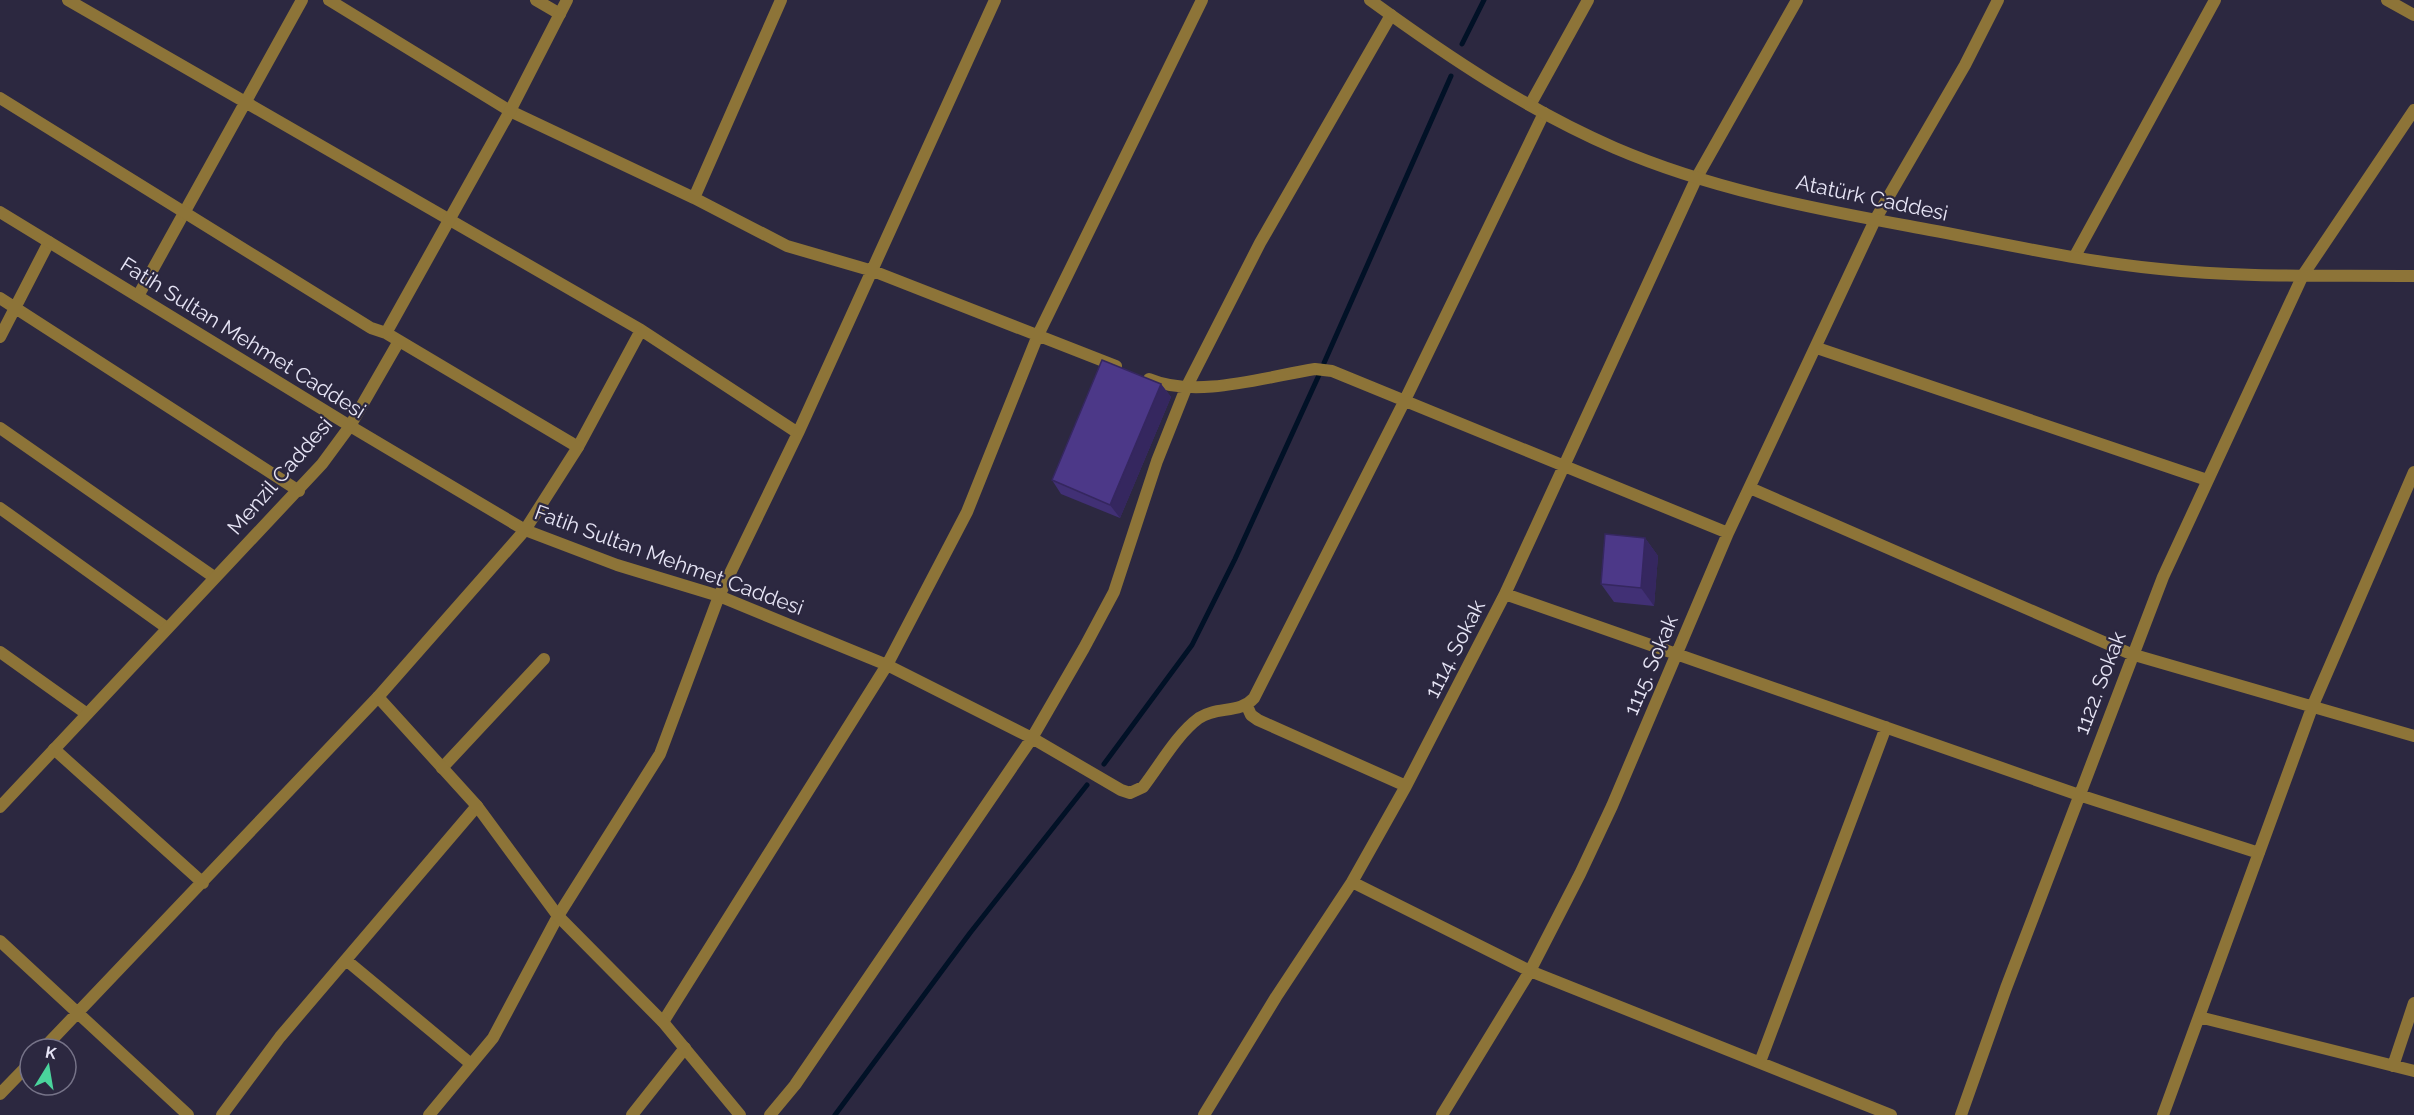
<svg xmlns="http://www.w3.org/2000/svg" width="2414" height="1115" font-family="Raleway,sans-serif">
<rect width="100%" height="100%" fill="#2c2840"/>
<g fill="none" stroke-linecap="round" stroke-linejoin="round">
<path stroke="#011126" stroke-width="5" d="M1462,44L1484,0
M1324,363L1451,76
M1104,764L1192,645L1235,559L1319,375
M835,1115L970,933L1087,785"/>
<path stroke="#8d7438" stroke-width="12" d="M68,0L641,330L798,433
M329,0L510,111L694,198L781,0
M536,0L560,14
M2387,0L2414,15
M1530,105L1588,0
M694,198L787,246L873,271L1116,366
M2075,256L2215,0
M138,296L302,0
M0,298L299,491
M0,337L49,242
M1817,348L2207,480
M1149,379C1196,399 1265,377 1315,369L1332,371L1728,533
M0,428L214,577
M578,447L641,330
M1750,488L2131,654L2414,736
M0,508L167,628
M525,530L617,565L719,596L887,665L1032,738L1121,790L1130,793L1143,787C1160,765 1177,734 1199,718C1217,706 1240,714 1254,698L1405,400L1544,113
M1505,594L2079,795L2259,853
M0,652L87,714
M1247,706L1251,715L1258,720L1406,786
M54,749L203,883
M442,768L544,659
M1352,882L1530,971L1891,1115
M0,941L188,1115
M346,960L471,1064
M2199,1017L2414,1071
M663,1022L887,665L967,512L1038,335L1202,0
M43,1049L378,697
M1760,1062L1886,727
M2393,1066L2414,1003
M0,1094L30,1063
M222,1115L280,1037L477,806
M429,1115L493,1038L558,916L660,754L719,596L798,433L995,0
M632,1115L685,1048
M770,1115L795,1085L1032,738L1084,648L1114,592L1157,461L1186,388L1260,243L1391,15
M1204,1115L1276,997L1352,882L1406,786L1505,594L1697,177L1797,0
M1442,1115L1530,971L1580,874L1612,806L1728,533L1875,220L1965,65L1998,0
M1961,1115L2006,988L2163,577L2303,275L2414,110
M2163,1115L2313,705L2414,472"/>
<path stroke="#8d7438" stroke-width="12" d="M1370,0C1447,56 1527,110 1615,148C1708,188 1810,208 1909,226C1992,241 2076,261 2160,269C2244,278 2329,275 2414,276
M0,98L371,328L386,333L578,447L525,530L378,697L477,806L558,916L663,1022L740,1115
M0,212L350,426L525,530
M386,333L510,111L567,0
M0,807L322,464L350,426L399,341"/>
</g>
<path fill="#413075" d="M1161,384L1171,397L1120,518L1061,494L1052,480Z
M1645,538L1658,556L1654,606L1614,602L1601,584Z"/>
<path fill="#35275f" d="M1161,384L1171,397L1120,518L1110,505Z
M1645,538L1658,556L1654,606L1641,588Z"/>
<path fill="#4c3888" stroke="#35275f" stroke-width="1.5" d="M1102,360L1161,384L1110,505L1052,480Z
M1605,534L1645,538L1641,588L1601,584Z"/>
<g text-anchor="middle" stroke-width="4.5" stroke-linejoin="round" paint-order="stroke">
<g font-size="21" fill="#e6e4f5" stroke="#2c2840">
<text transform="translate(1872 198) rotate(12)" y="7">Atatürk Caddesi</text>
<text transform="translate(243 338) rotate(32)" y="7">Fatih Sultan Mehmet Caddesi</text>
<text transform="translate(280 476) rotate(-49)" y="7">Menzil Caddesi</text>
<text transform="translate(669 560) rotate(20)" y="7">Fatih Sultan Mehmet Caddesi</text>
<text transform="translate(1455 649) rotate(-63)" y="7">1114. Sokak</text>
<text transform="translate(1651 665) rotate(-67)" y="7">1115. Sokak</text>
<text transform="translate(2100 683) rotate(-69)" y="7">1122. Sokak</text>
</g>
</g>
<g transform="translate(48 1067) rotate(11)"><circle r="28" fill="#2c2840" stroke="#767388" stroke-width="1.5"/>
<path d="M0-4.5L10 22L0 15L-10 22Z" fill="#4ad49c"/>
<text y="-9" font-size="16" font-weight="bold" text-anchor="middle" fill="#e6e4f5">K</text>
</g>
</svg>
